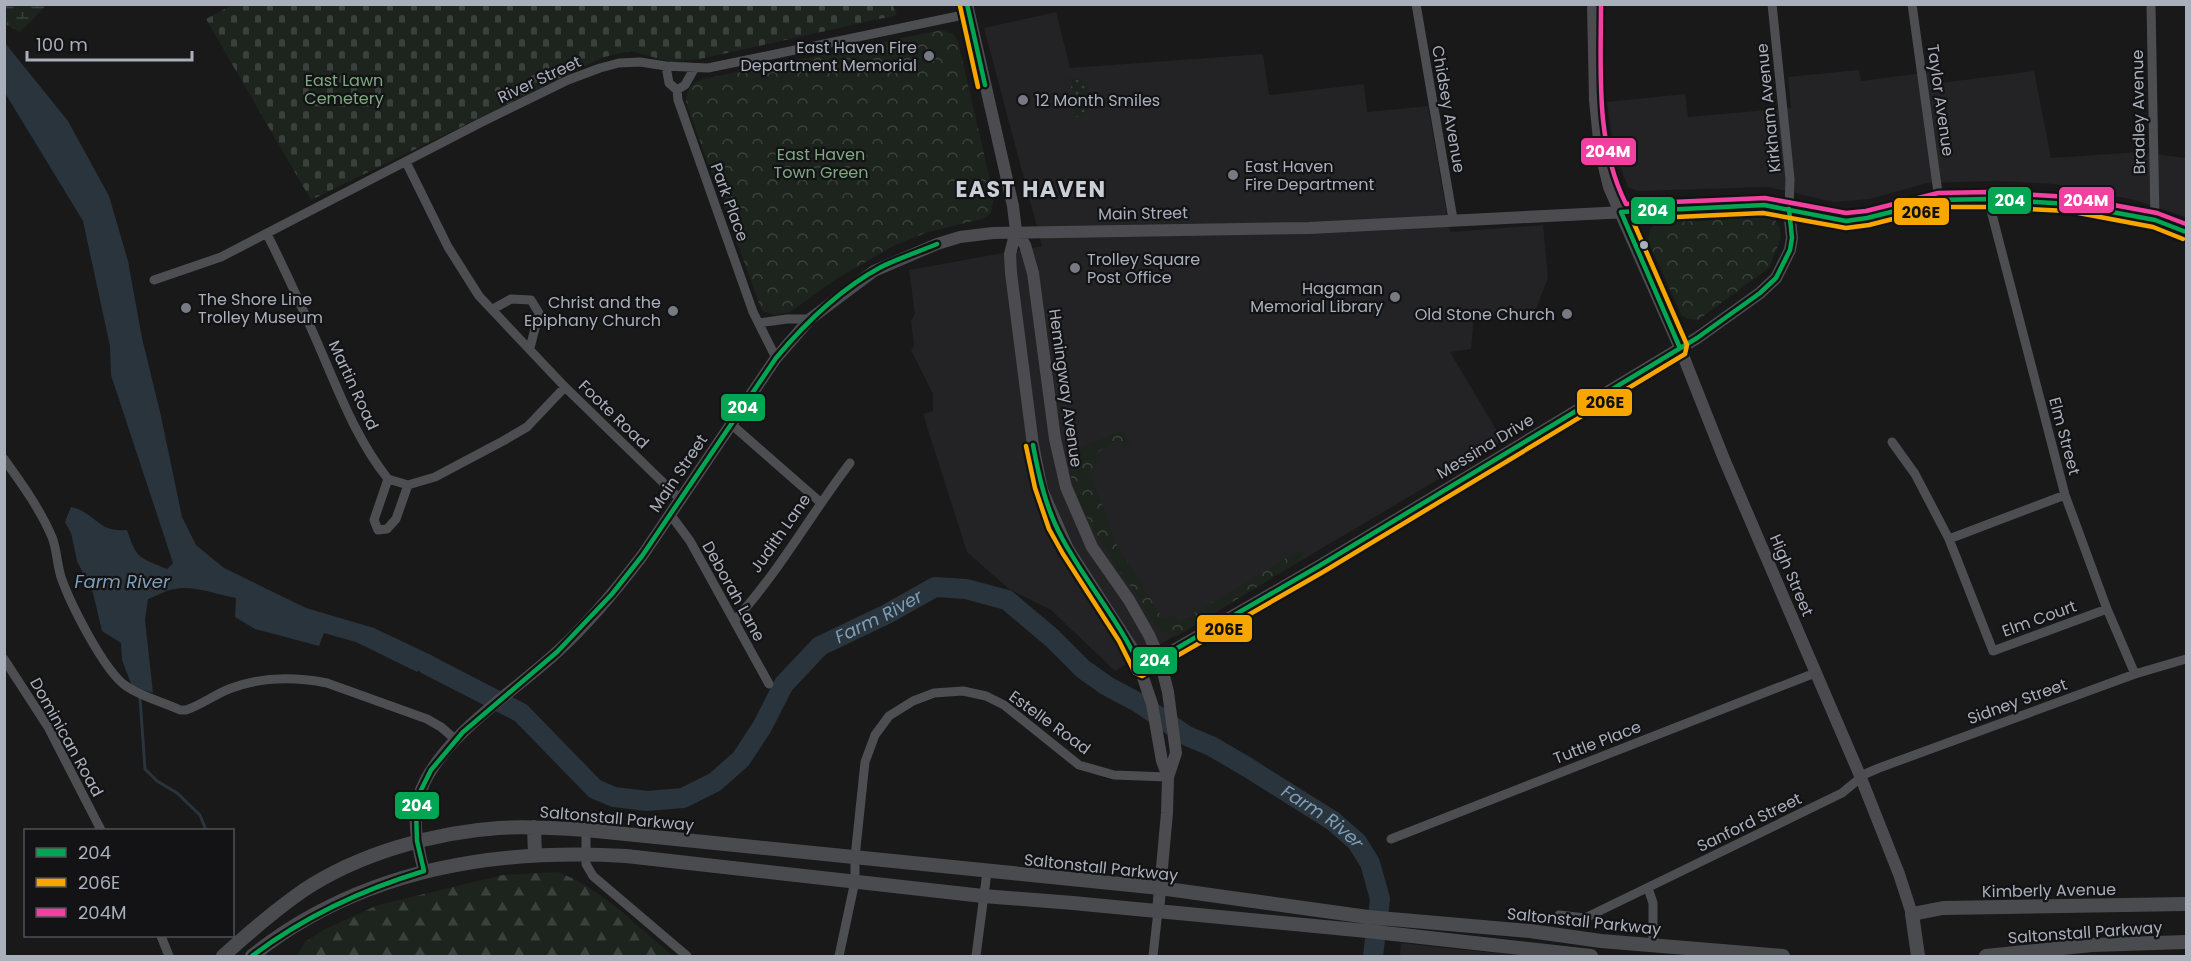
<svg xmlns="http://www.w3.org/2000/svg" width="2191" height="961" font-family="Poppins,sans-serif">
<defs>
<pattern id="grass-dots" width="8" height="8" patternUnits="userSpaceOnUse" patternTransform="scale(1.5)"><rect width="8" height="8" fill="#1c241d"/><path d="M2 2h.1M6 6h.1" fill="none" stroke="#3a413c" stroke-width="1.8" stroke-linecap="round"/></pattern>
<pattern id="forest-firs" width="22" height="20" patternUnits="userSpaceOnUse" patternTransform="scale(1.5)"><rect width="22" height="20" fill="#1c241d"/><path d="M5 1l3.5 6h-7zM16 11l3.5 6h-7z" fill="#3a413c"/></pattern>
<pattern id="wetland-marsh" width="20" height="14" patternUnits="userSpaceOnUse" patternTransform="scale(1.5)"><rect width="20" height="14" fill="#1c241d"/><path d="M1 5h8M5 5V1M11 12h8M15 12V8" fill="none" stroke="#3a413c"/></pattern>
<pattern id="cemetery-stones" width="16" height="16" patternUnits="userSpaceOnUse" patternTransform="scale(1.5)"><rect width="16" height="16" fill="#1c241d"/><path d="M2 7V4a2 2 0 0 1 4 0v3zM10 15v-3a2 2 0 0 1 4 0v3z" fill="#3a413c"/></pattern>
<pattern id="park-crowns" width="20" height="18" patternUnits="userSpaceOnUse" patternTransform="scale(1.5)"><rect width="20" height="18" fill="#1c241d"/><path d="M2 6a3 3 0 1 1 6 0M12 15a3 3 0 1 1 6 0" fill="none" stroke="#3a413c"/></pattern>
</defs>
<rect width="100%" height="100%" fill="#191919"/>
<path fill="#232325" d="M1056,12L1070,68L1263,54L1269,95L1364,84L1367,112L1428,106L1450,232L1543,225L1548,278L1534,314L1474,316L1471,349L1450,352L1503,441L1115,671L1051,610L1009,589L967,552L923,414L933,411V394L911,350L914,346L911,321L915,314L909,270L1042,246L984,28Z
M1859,70L1861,81L1931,72L1933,84L2034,71L2051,158L2140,152L2186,158V217L2135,200L2055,184L1997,181L1927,183L1870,199L1833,202L1768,187L1637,191L1628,187L1614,151L1607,102L1685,94L1688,117L1791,108L1788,77Z
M1401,943L1522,956H1400Z"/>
<path fill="url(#grass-dots)" d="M1063,78H1079L1087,85L1089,107L1086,114L1075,117L1074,107L1082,104L1071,88V79L1064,80Z"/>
<path fill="url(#forest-firs)" d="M558,872C602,889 637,926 673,956H297L305,942L323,930L378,905L503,875Z"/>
<path fill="url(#wetland-marsh)" d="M4,5L5,4L47,5L20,32L5,24Z"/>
<path fill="url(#cemetery-stones)" d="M234,4H892L897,15L700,59L671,62L631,51L604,57L311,200L206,19Z"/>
<path fill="url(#park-crowns)" d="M941,30L953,34L958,41L994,197L991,213L982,219L928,232L895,245L836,279L790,312L776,315L762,311L687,106C684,93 690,83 703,79Z
M1768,217L1775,220L1780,228L1781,238L1769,268L1698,320L1688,319L1682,316L1648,241L1650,229L1658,223Z
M1119,431H1123L1130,442L1125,447L1120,439L1096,453L1101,461L1097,466L1089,469L1116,543L1163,619L1173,614L1179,622L1300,550L1303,553L1301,560L1182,633L1176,636L1159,630C1149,616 1141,601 1131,587C1113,560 1060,487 1071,454L1075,450Z"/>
<path fill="#2a343c" d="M5,43L68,121L109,196L128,261L142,338L161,416L182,517L196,545L224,568L306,608L374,628L433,656L417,672L356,642L324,633L319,646L255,629L235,617L236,598C217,595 194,585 175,589C166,590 157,596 148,599L145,620L153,693L132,686L122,660L121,643L102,631L93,593L77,561L71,533L65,522L71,507C97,513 97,533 127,530C137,560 139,557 167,569L173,563L111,375L110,346L83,221L5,93Z"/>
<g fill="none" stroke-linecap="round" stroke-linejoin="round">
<path stroke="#2a343c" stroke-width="3" d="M140,698L145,769L157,781L177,793L200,815L206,830"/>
<path stroke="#2a343c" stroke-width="20" id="s1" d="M426,664L521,713L595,789L614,797L647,801L683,798L715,782L741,759L762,727L784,684L820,646L887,614L935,587L966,589L1007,600L1052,638L1083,669L1107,686L1139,703L1187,736L1211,746L1247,767L1333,821L1357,842L1370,863L1380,899L1373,956"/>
<path stroke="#4d4e52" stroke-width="9" d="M1416,4L1453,219
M1772,4L1790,179L1789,209
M1912,4L1939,200
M2151,4L2155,220
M666,66L669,83L677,90
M694,69L685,85L677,90L678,100L753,312L776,358
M406,162L448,247L479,296L565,387L680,499
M1988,199L2065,495L2107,609L2135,674
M267,234C285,270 302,307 318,344C338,390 356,439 388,479
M154,280L221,257L480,123L568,80L600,68L619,63L640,62L666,66L708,68L968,14
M493,309L511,299L531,300L539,313L530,348
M759,323L787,319H810
M731,424L820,502
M1892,442L1915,474L1949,539L1993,651L2107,609
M4,459C22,484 40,509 52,537C57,550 57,564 61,577C70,603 104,671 126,686C142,697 163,702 180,710H186C201,705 214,695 229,689C259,677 295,677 327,683L427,719L441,727L456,740
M408,485L396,519L387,529L378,530L374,520L388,479L408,485L435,477L503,441L527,427L565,387
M670,514L690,541L769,684
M1949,539L2065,495
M735,620C779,572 811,514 850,463
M4,659L48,727L101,830
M586,830V864L593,876L687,956
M1391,839L1815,673
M1648,888L1653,903V944
M1559,915L1585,918L1842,793L1865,774L1879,768L2135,674L2186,659
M161,936L169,956
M839,956L855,881V857L865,762L875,735L889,716L913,701L934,693L963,691L986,696L1004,705L1079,765L1114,775L1168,777
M976,956L987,872
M1153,956L1158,911"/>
<path stroke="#4c4c50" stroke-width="12" d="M967,4L1013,206L1016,231L1025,245L1033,273L1055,439L1066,487L1092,547L1129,600L1149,635L1160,660L1168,692L1176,753L1168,777L1167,813L1158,911
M1593,4L1595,100L1600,150L1609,187L1680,348L1724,459L1861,778L1899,874L1912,914
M1016,231L1010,254L1011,273L1033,445L1042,490L1068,549L1134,651L1152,704L1162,761L1168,777
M1141,669L1319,566L1697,338L1760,293L1776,278L1790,250L1792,238L1789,209
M424,871C417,845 411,816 421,790C443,735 515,691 557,652C589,623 616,590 642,556L776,358L810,319L874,271L937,244L960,237L993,233L1309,228L1764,205L1846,221L1867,218L1939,200L1981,199L2069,204L2155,220L2186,232"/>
<path stroke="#4a4b4e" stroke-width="14" d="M534,827L535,855
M223,956C249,933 275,910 304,890C358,854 435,832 499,828C528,826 557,828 586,830L1160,888L1368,917L1530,931L1601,941L1783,956
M252,956C359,870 492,848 626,856L983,896L1073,903L1367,931L1591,956
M1918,956L1912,914L1943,908L2186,904
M1986,956L2092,945L2186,942"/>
<g stroke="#131315" stroke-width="9">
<path id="bus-1" d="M967,4L985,85
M1680,348L1621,212L1764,205L1846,221L1867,218L1939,200L1988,199L2069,204L2155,220L2186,232
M1033,445C1039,477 1046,509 1062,538C1086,583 1120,621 1141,669L1319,566L1697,338L1760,293L1776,278L1790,250L1792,238L1789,209
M252,956C305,916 361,890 424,871L417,841L416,810L421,790L431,770L463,732L557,652L612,594L642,556L776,358C806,322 840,289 881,267C899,258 918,252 937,244"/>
</g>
<g stroke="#131315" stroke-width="9">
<path id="bus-2" d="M960,6L978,87
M1026,446L1035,488L1049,529L1063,554L1119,641L1135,673L1142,676L1323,572L1685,354L1687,345L1632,219L1763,213L1846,228L1869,225L1940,207H1988L2068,211L2153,227L2183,239"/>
</g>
<g stroke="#131315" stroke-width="9">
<path id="bus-3" d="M1601,4C1601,71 1595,143 1626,204L1765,198L1846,213L1866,211L1938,193L1988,192L2070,197L2157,213L2186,224"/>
</g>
<use href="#bus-1" stroke="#00a651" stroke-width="4.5"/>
<use href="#bus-2" stroke="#f7a600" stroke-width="4.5"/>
<use href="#bus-3" stroke="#f240a1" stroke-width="4.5"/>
</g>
<g fill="#777a82" stroke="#131315" stroke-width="2">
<circle cx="929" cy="56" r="6"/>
<circle cx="1023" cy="100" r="6"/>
<circle cx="1233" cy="175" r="6"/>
<circle cx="1075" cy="268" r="6"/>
<circle cx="1395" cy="297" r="6"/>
<circle cx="186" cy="308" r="6"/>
<circle cx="673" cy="311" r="6"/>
<circle cx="1567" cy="314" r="6"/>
</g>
<circle fill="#a9afbb" stroke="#131315" stroke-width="2" cx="1644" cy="245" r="5"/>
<g text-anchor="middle" stroke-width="4.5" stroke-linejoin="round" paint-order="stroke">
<g font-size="16" fill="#a9afbb" stroke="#131315" text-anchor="end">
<text x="917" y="53">East Haven Fire<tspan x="917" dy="18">Department Memorial</tspan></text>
<text x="1035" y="106" text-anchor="start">12 Month Smiles</text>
<text x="1245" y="172" text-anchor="start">East Haven<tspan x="1245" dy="18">Fire Department</tspan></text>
<text x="1087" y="265" text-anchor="start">Trolley Square<tspan x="1087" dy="18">Post Office</tspan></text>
<text x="1383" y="294">Hagaman<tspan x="1383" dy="18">Memorial Library</tspan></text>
<text x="198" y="305" text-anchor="start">The Shore Line<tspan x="198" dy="18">Trolley Museum</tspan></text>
<text x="661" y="308">Christ and the<tspan x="661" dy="18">Epiphany Church</tspan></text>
<text x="1555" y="320">Old Stone Church</text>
</g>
<g font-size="16" fill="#a9afbb" stroke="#131315">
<text transform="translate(539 79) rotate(-25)" y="6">River Street</text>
<text transform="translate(1941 100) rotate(82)" y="6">Taylor Avenue</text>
<text transform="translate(1768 108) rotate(-96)" y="6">Kirkham Avenue</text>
<text transform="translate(1449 109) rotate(80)" y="6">Chidsey Avenue</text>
<text transform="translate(2138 112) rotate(-91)" y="6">Bradley Avenue</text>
<text transform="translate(730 202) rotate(70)" y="6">Park Place</text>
<text transform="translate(1143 213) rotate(-1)" y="6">Main Street</text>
<text transform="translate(354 385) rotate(65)" y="6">Martin Road</text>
<text transform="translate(1066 388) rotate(82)" y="6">Hemingway Avenue</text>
<text transform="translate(614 414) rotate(44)" y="6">Foote Road</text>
<text transform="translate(2065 436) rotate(75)" y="6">Elm Street</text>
<text transform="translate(1485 446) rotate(-31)" y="6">Messina Drive</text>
<text transform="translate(678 473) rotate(-56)" y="6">Main Street</text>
<text transform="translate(780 533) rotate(-55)" y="6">Judith Lane</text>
<text transform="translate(1792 575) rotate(67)" y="6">High Street</text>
<text transform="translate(734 591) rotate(61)" y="6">Deborah Lane</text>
<text transform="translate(2039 618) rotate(-20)" y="6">Elm Court</text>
<text transform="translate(2017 701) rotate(-20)" y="6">Sidney Street</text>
<text transform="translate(1050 722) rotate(36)" y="6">Estelle Road</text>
<text transform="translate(67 737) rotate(61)" y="6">Dominican Road</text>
<text transform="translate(1597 742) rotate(-21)" y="6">Tuttle Place</text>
<text transform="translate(617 818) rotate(5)" y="6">Saltonstall Parkway</text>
<text transform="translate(1749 822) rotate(-26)" y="6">Sanford Street</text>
<text transform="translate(1101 867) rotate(6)" y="6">Saltonstall Parkway</text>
<text transform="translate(2049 890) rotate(-1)" y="6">Kimberly Avenue</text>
<text transform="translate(1584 921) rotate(6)" y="6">Saltonstall Parkway</text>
<text transform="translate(2085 932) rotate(-4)" y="6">Saltonstall Parkway</text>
</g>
<g font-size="16" fill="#7ea880" stroke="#131315">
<text x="344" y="86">East Lawn<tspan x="344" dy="18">Cemetery</tspan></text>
<text x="821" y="160">East Haven<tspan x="821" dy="18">Town Green</tspan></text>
</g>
<g font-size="18" font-style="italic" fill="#7d9eb9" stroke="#131315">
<text x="122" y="588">Farm River</text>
<text dy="6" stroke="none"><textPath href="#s1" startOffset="578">Farm River</textPath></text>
<text dy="6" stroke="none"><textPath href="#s1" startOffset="1100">Farm River</textPath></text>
</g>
<g font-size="22" font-weight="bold" letter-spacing="1.5" fill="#caced7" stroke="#131315">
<text x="1031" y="197">EAST HAVEN</text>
</g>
</g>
<g stroke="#131315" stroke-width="2">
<rect x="1580" y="137" width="57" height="29" rx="6" fill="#f240a1"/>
<rect x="2058" y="186" width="57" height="28" rx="6" fill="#f240a1"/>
<rect x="1987" y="186" width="45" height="29" rx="6" fill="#00a651"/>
<rect x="1630" y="196" width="46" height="29" rx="6" fill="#00a651"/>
<rect x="1893" y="197" width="57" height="29" rx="6" fill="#f7a600"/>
<rect x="1576" y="388" width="57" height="29" rx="6" fill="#f7a600"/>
<rect x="720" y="393" width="46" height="29" rx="6" fill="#00a651"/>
<rect x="1196" y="614" width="57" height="29" rx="6" fill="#f7a600"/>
<rect x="1132" y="646" width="46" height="29" rx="6" fill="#00a651"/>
<rect x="394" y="791" width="46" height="29" rx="6" fill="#00a651"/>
</g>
<g font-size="16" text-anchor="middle" font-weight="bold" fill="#fff">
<text x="1608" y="157">204M</text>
<text x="2086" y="206">204M</text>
<text x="2010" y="206">204</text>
<text x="1653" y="216">204</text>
<text x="743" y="413">204</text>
<text x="1155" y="666">204</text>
<text x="417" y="811">204</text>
</g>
<g font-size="16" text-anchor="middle" font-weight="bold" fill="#111">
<text x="1921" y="218">206E</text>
<text x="1605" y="408">206E</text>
<text x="1224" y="635">206E</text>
</g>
<rect width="2191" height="961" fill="none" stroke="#a9afbb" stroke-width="12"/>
<rect x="24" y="829" width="210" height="108" fill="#131315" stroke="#4f5157" stroke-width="1.5"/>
<rect x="36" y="848" width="30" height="9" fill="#00a651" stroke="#4f5157" stroke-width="1.5"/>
<text x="78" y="859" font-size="18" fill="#a9afbb">204</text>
<rect x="36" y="878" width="30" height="9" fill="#f7a600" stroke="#4f5157" stroke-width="1.5"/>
<text x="78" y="889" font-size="18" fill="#a9afbb">206E</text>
<rect x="36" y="908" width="30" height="9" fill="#f240a1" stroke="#4f5157" stroke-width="1.5"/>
<text x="78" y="919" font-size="18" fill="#a9afbb">204M</text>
<path d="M27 51v9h165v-9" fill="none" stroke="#a9afbb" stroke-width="3"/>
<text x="36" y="51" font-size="18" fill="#a9afbb" stroke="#131315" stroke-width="4.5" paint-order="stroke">100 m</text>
</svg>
